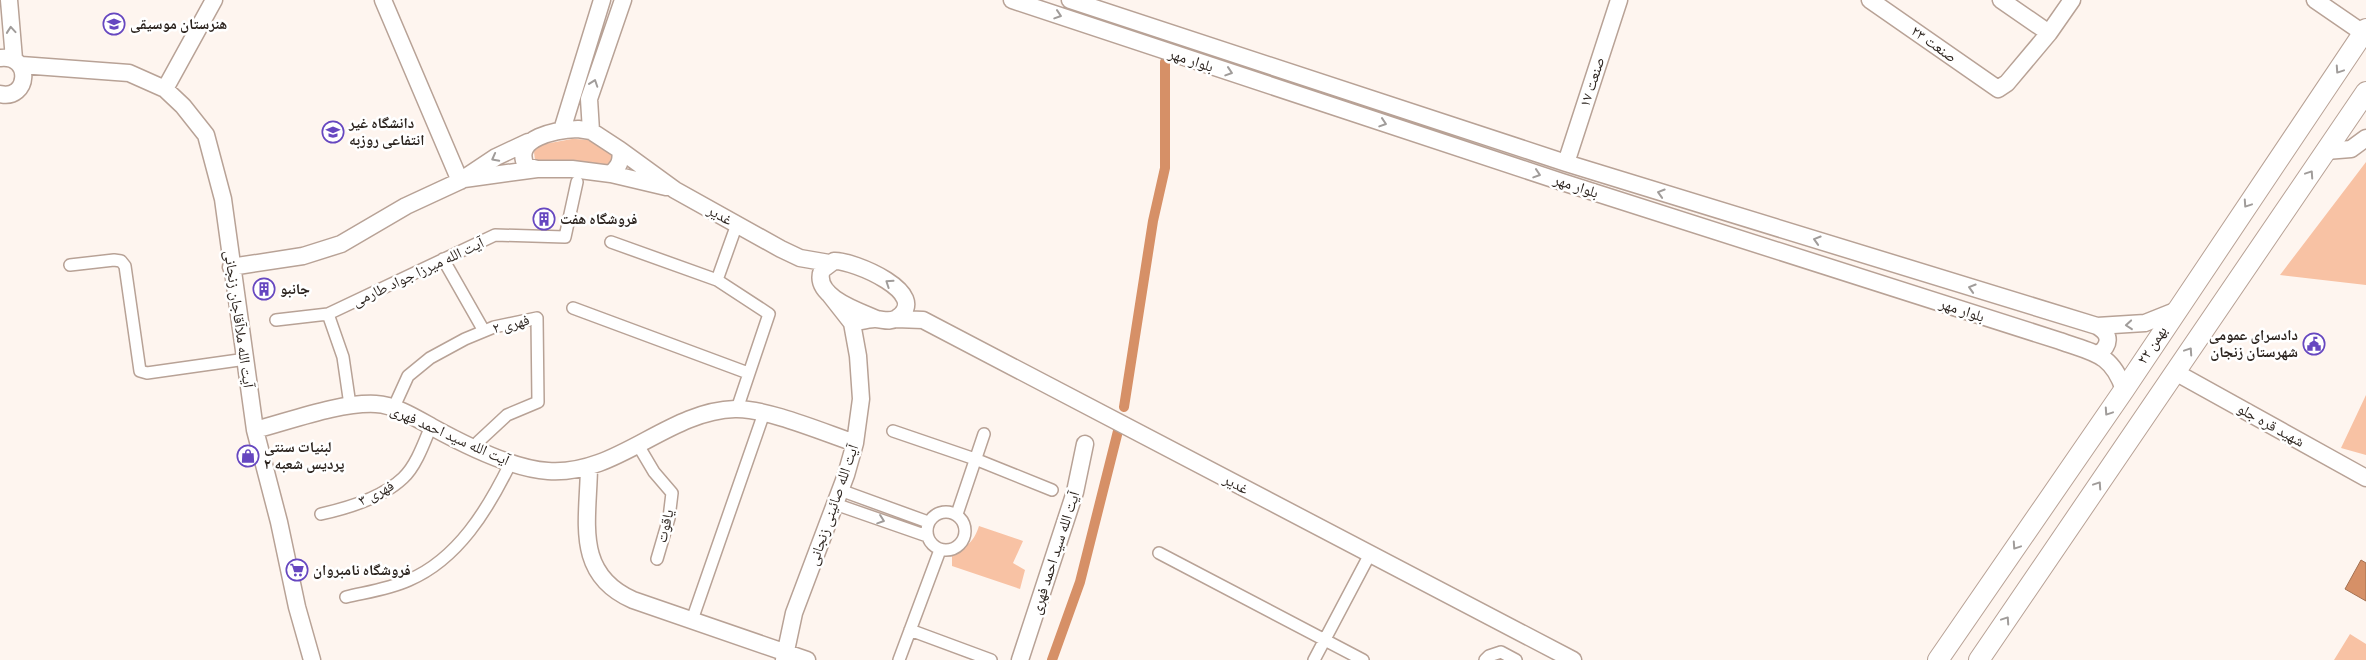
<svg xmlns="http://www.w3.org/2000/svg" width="2366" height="660" font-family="'Fira Sans Condensed','Noto Naskh Arabic',sans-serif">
<rect width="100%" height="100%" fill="#fef5ef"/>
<path fill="#f8c2a4" d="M572,139C591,139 608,142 617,160L609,168L542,164L535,160L534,152L539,145Z
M2366,162V285L2280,275Z
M2366,395V455L2341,448Z
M979,526L1023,541L1013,563L1025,570L1020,589L952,566V553C968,547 974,541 979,526Z
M2350,634L2366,644V660H2334Z"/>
<path fill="#d69067" stroke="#a37051" d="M2361,560L2366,563V601L2345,589Z"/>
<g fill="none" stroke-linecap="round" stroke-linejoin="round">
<path stroke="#d69067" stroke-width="10" d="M1124,407L1153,221L1165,168V62
M1052,660L1080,582L1119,427"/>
<g stroke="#b8a296" stroke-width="14">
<path id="street" d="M611,242L717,280L737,224
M443,259L484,331
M70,265L114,260L121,261L125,266L140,371L147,373L246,359
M717,280L769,314L737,409
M573,308L748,373
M328,314L343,357L350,405
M276,320L328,314L495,235L565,237L577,182
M393,409L408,376L430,358L465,339L494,327L537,318L538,402L507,415L478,442
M893,431L975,459L1052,490
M638,445L654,472L672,493L669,518L657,559
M840,490L928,522
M835,504L927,536
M927 531a19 19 0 1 1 38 0a19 19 0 1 1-38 0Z
M321,514C348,508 382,498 403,478C416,466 424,443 431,426
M957,514L984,434
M1159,553L1363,660
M346,597C367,592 389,589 409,580C458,559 488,509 510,464
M692,620L764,413
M910,630L991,660
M899,660L940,550
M1314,660L1370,554
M1485,660L1489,656L1501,652L1516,660"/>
</g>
<g stroke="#b8a296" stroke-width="19">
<path id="secondary" d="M9,0L14,59
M383,0L460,181
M1012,0L1562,182L2060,341C2093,353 2112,353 2124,390
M1070,0L1566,163L2097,326L2145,323L2175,311
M1870,0L1998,89L2007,83L2049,33L2072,0
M2001,0L2049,33
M2315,0L2363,33
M0,58C33,54 29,101 0,94
M21,65L129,73L165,89L183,106L206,135L223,199L255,430L279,522L297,607L312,660
M165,89L214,0
M578,129L591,131L620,150C622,161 619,166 611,174L572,169H537L526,166C512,137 557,130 578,129Z
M562,130L602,0
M591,131L589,99L623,0
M620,150L675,190L781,249L800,258L829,263
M2326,151L2351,149L2366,138
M1566,163L1619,0
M611,174L666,187
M464,179L537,169
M231,267L303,256L341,244L406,206L460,181L496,157L528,142
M896,319L923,320L1573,660
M852,323C859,322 867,319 875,319C883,319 889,323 897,318C933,294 853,260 834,261L822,270C812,296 858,311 877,319
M2097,326C2112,335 2110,345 2098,355
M2175,372L2366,478
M255,430C290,421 340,402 376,404C395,405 416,418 432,427C463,444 513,469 548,471C617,476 667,411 735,409C766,408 825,433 855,443
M589,468C588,522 574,574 633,600L807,660
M784,660L794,613L846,475L855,443L861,399L858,356L852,323L830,295
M1020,660L1075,492L1085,444"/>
</g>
<g stroke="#b8a296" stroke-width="22">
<path id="highway" d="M1938,660L2124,390L2366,29
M1979,660L2366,92"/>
</g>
<use href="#street" stroke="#fff" stroke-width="11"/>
<use href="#secondary" stroke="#fff" stroke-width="16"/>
<use href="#highway" stroke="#fff" stroke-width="20"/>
</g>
<defs><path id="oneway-chevron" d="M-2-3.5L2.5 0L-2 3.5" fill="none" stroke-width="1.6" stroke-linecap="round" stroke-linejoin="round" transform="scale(1.25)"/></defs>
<g stroke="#a09c9a">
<use href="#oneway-chevron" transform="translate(1058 15) rotate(18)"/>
<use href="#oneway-chevron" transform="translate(11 30) rotate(-95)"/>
<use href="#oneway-chevron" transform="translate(2339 70) rotate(124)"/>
<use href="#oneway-chevron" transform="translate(1229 72) rotate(18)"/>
<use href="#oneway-chevron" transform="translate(594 83) rotate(-71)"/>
<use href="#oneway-chevron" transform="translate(1383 123) rotate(18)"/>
<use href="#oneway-chevron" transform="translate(495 158) rotate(152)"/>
<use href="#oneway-chevron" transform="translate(1537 174) rotate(18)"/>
<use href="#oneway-chevron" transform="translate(2310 174) rotate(-56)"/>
<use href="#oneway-chevron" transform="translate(1661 193) rotate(-163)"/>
<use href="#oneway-chevron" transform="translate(2247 204) rotate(124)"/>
<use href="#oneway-chevron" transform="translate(1817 240) rotate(-163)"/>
<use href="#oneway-chevron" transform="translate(889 283) rotate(-146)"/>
<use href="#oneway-chevron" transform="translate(1972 288) rotate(-163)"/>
<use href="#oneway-chevron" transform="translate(2129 325) rotate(175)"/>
<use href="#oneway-chevron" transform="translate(2189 351) rotate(-56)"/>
<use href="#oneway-chevron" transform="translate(2108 412) rotate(124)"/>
<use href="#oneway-chevron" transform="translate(2098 485) rotate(-56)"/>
<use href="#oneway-chevron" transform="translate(881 520) rotate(19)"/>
<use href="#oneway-chevron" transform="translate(2016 546) rotate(124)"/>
<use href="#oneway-chevron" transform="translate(2006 620) rotate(-56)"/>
</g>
<defs>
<g id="school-ring" transform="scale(1.125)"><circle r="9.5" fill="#fff" stroke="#6647c0" stroke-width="1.5"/><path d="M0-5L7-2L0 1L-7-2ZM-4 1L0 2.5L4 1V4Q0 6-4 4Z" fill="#6647c0"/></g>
<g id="university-ring" transform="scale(1.125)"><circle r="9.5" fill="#fff" stroke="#6647c0" stroke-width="1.5"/><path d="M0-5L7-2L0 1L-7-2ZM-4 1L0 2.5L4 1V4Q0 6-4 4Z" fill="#6647c0"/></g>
<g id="building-ring" transform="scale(1.125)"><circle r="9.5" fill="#fff" stroke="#6647c0" stroke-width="1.5"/><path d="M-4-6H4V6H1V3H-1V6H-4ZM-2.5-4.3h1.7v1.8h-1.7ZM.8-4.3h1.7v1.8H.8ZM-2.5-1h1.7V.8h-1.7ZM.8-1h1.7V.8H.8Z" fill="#6647c0"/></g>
<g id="civic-ring" transform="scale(1.125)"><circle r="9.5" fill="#fff" stroke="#6647c0" stroke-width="1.5"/><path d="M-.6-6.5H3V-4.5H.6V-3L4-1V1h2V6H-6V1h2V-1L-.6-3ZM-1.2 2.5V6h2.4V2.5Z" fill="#6647c0"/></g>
<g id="shop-ring" transform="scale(1.125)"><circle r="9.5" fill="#fff" stroke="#6647c0" stroke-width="1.5"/><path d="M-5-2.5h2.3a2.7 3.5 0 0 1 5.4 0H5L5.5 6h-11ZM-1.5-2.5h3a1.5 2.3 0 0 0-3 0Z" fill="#6647c0"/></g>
<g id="supermarket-ring" transform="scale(1.125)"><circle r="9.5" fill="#fff" stroke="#6647c0" stroke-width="1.5"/><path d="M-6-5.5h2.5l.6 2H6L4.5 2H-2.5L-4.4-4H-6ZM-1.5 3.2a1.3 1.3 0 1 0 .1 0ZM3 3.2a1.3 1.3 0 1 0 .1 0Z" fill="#6647c0"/></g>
</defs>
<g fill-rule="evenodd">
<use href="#school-ring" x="114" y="24"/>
<use href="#university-ring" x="333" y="132"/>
<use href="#building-ring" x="544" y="219"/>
<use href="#building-ring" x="264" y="289"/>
<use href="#civic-ring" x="2314" y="344"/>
<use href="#shop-ring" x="248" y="456"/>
<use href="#supermarket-ring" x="297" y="570"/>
</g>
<g text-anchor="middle" stroke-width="5" stroke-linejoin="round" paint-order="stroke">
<g font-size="15" font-weight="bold" fill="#2c241f" stroke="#fff" text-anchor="start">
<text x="130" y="29">هنرستان موسیقی</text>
<text x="349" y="128">دانشگاه غیر<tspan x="349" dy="17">انتفاعی روزبه</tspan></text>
<text x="560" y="224">فروشگاه هفت</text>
<text x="280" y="294">جانبو</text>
<text x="2298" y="340" text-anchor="end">دادسرای عمومی<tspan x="2298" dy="17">شهرستان زنجان</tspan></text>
<text x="264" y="452">لبنیات سنتی<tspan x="264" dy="17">پردیس شعبه ۲</tspan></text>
<text x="313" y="575">فروشگاه نامبروان</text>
</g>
<g font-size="15" fill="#2c241f" stroke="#fff">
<text transform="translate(1934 44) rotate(35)" y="5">صنعت ۲۳</text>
<text transform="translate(1191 60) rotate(18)" y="5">بلوار مهر</text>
<text transform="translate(1592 82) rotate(-72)" y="5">صنعت ۱۷</text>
<text transform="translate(1576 186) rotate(18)" y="5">بلوار مهر</text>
<text transform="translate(720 215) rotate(29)" y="5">غدیر</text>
<text transform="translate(418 272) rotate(-25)" y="5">آیت الله میرزا جواد طارمی</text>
<text transform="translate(1962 310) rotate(18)" y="5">بلوار مهر</text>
<text transform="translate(239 319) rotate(82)" y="5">آیت الله ملاآقاجان زنجانی</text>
<text transform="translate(511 324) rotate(-14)" y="5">فهری ۲</text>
<text transform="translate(2152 345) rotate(-57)" y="5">۲۲ بهمن</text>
<text transform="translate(2271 425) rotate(29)" y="5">شهید قره جلو</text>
<text transform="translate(450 435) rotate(24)" y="5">آیت الله سید احمد فهری</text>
<text transform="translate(1236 484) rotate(28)" y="5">غدیر</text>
<text transform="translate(376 493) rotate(-27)" y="5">فهری ۳</text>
<text transform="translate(833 505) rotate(-71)" y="5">آیت الله صائینی زنجانی</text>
<text transform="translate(665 526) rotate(-77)" y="5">یاقوت</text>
<text transform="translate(1055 553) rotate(-72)" y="5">آیت الله سید احمد فهری</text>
</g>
</g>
</svg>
